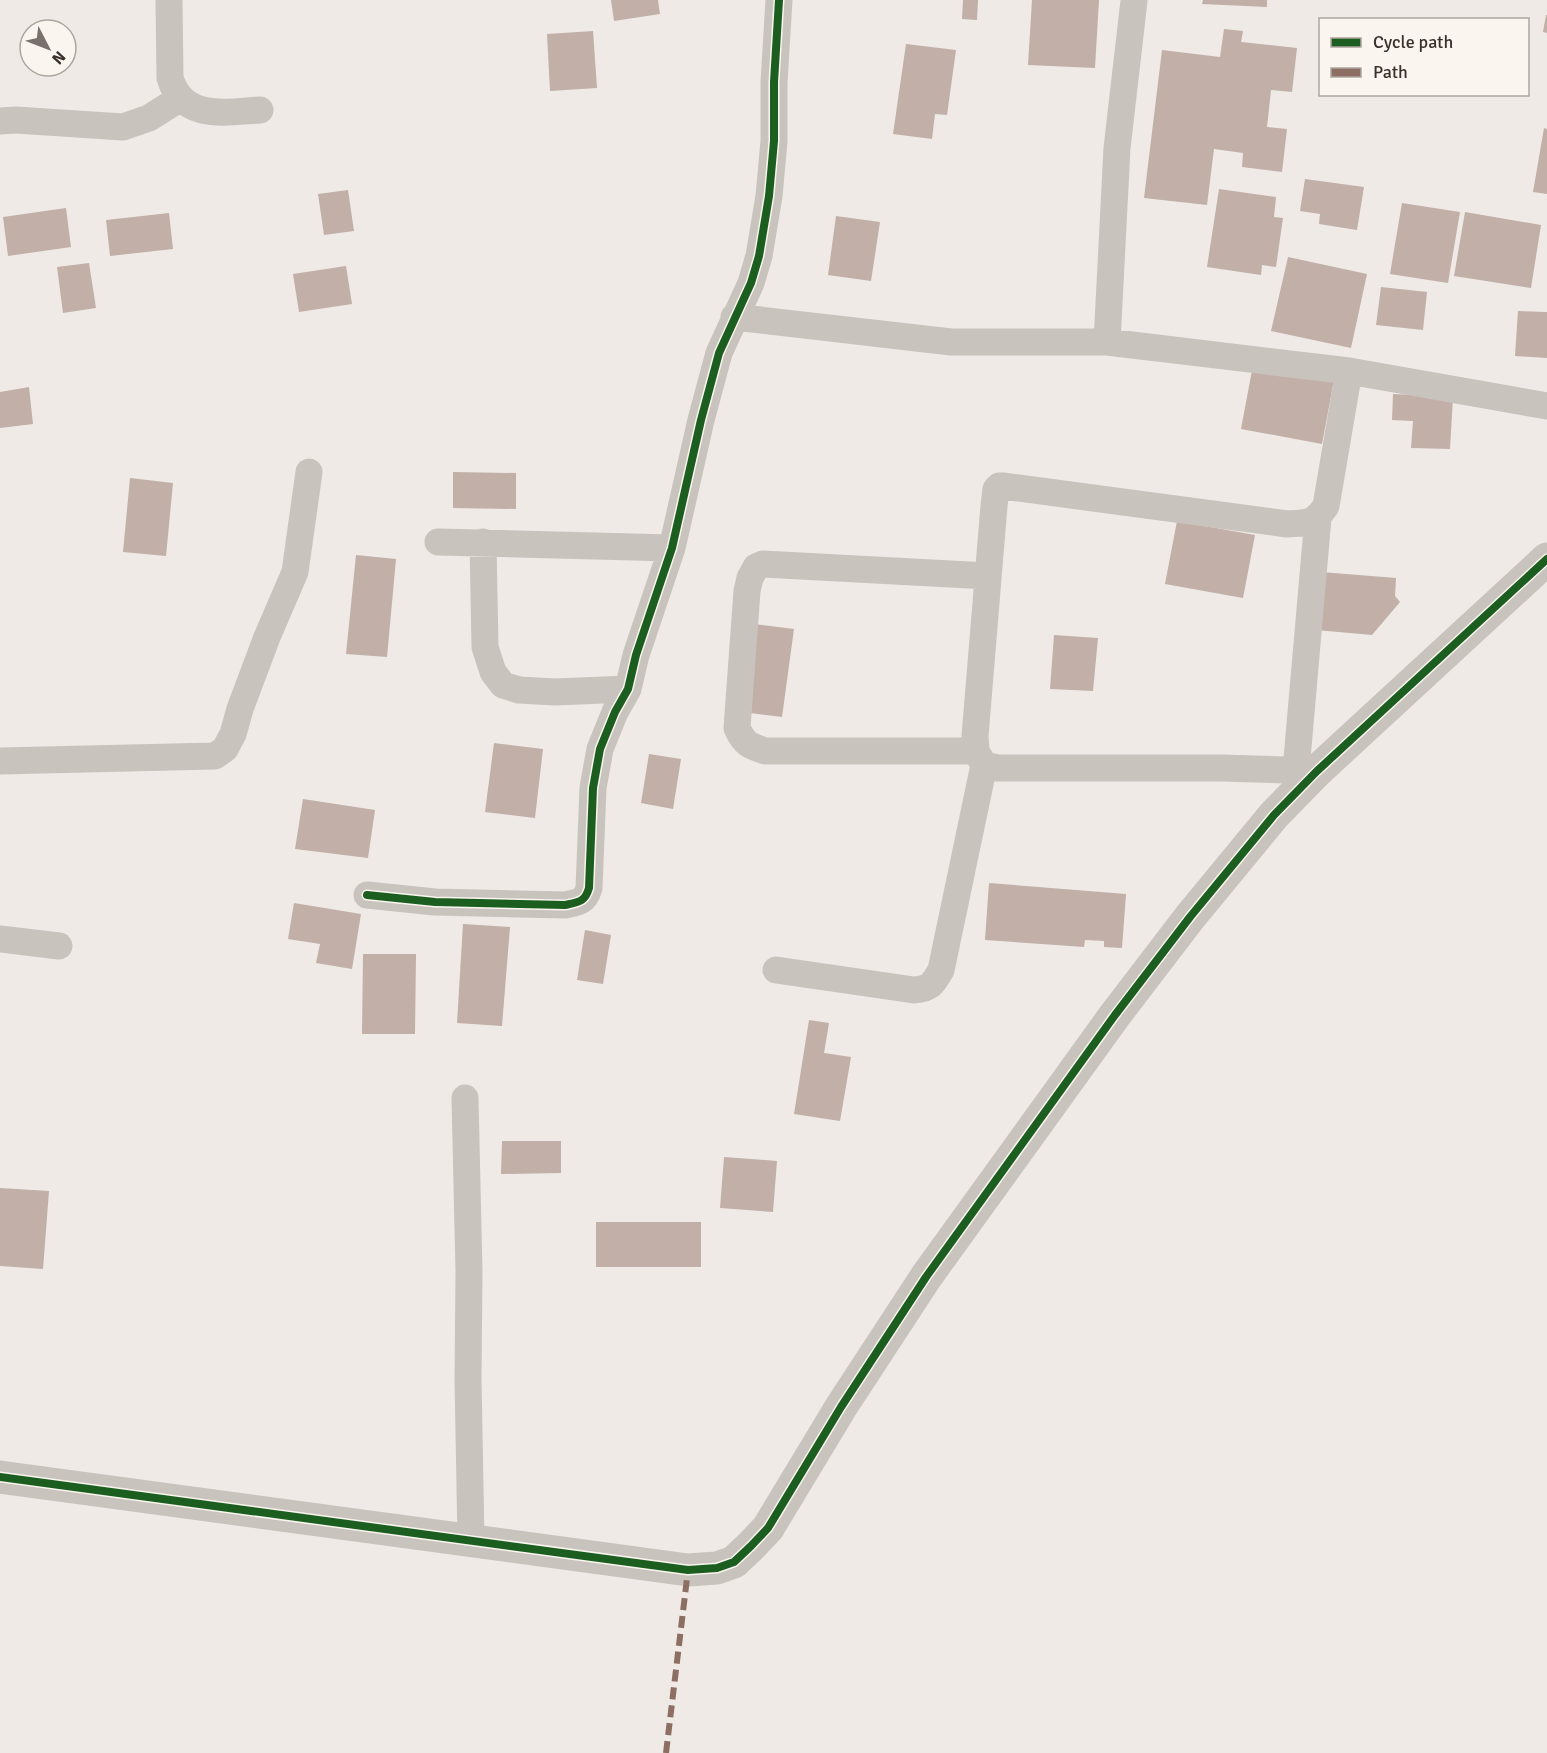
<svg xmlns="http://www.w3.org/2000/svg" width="1547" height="1753" font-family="Signika,sans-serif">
<rect width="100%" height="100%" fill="#efeae6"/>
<path fill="#c1afa8" d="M611,0H658L660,14L614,21Z
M963,0H978L977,20L962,19Z
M1032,0H1099L1095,68L1028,65Z
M1203,0H1267V7L1202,4Z
M1546,15H1547V33L1543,32Z
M1224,29L1243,31L1241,42L1297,48L1292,92L1271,90L1267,127L1287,129L1282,172L1242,167L1243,153L1214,149L1207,205L1144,198L1162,50L1220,57Z
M593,31L597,88L550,91L547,34Z
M906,44L956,50L947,115L935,114L932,139L893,134Z
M1544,128L1547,129V194L1533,192Z
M1305,179L1364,187L1357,230L1319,224L1320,214L1300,211Z
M1219,189L1276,197L1274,217L1283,218L1276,267L1262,265L1261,275L1207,267Z
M348,190L354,231L324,235L318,194Z
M1402,203L1460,212L1448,283L1390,274Z
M66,208L71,247L8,256L3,217Z
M1465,212L1541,225L1531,288L1454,276Z
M169,213L173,249L110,256L106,220Z
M836,216L880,222L871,281L828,275Z
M1288,257L1367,274L1351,348L1271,331Z
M89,263L96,308L63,313L57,267Z
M346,266L352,304L299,312L293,274Z
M1381,287L1427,292L1423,330L1376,325Z
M1518,311L1547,312V358L1515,356Z
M1253,365L1334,380L1322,444L1241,429Z
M29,387L33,424L0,428V392Z
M1393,394L1453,397L1450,449L1411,448L1413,421L1392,420Z
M453,472L516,473V509L453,508Z
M130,478L173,483L166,556L123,552Z
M1177,521L1255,535L1243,598L1165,584Z
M356,555L396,559L387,657L346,654Z
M1321,572L1396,578L1395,596L1400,602L1372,635L1316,630Z
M754,624L794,629L782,717L742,712Z
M1054,635L1098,638L1093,691L1050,689Z
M494,743L543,749L535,818L485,812Z
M649,754L681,759L673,809L641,803Z
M303,799L375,810L368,858L295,849Z
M989,883L1126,894L1122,948L1104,947V941L1085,940L1084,947L985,940Z
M294,903L361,914L352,969L316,963L320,944L288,939Z
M463,924L510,927L502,1026L457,1023Z
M585,930L611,935L603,984L577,980Z
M363,954H416L415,1034H362Z
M809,1020L829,1023L824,1053L851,1057L840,1121L794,1114Z
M502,1141H561V1173L501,1174Z
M724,1157L777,1161L773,1212L720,1208Z
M0,1188L49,1191L43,1269L0,1266Z
M596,1222H701V1267H596Z"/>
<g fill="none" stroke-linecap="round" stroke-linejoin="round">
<path stroke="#c9c3be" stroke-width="27" d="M169,0L170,78C183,121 225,112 260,110
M0,121L16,120L123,127L149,118L179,99
M734,317L951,342H1107L1349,371L1547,406
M1107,342L1117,148L1134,1
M438,542L672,548
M483,542L485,647L493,672L503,685L519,690L555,692L628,689
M976,751H765C750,746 744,744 737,728L747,591L750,578L756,567L763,564L988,576
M0,761L215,756L225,749L233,734L240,709L267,637L295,572L309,472
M1296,770L1318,518
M1317,771L1221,768H998L984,765L976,751L975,736L994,506L996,489L999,486H1003L1287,524C1308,523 1314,524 1326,506L1349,371
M367,895L435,902L565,905C579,902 585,902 589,888L593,788L600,749L615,712L628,689L636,655L672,548L701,420L719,353L751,283L759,256L769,196L774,141V82L779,0
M0,939L59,946
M776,970L914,990C930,989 933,984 941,970L984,765
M465,1098L469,1272L468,1379L471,1541"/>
<path stroke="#c9c3be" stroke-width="33" d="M0,1477L688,1570L717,1568L734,1562L751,1546L768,1528L841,1407L926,1277L1115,1015L1190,917L1274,815L1317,771L1547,559"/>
<path stroke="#8d6e63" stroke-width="6" stroke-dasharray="12 6" stroke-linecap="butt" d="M666,1753L688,1570"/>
<g stroke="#faf5ee" stroke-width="11">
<path id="cycleway" d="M367,895L435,902L565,905C579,902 585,902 589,888L593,788L600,749L615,712L628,689L636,655L672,548L701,420L719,353L751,283L759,256L769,196L774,141V82L779,0
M0,1477L688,1570L717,1568L734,1562L751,1546L768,1528L841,1407L926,1277L1115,1015L1190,917L1274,815L1317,771L1547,559"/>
</g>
<use href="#cycleway" stroke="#1b5e20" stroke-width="8"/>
</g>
<rect x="1319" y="18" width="210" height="78" fill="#faf5ee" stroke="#ada6a0" stroke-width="1.5"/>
<rect x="1331" y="38" width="30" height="9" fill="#1b5e20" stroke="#ada6a0" stroke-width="1.5"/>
<text x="1373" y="48" font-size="18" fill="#3a302c">Cycle path</text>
<rect x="1331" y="68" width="30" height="9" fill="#8d6e63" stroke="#ada6a0" stroke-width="1.5"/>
<text x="1373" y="78" font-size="18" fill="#3a302c">Path</text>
<g transform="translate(48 48) rotate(132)"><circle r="28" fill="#faf5ee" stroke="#ada6a0" stroke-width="1.5"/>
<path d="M0-4.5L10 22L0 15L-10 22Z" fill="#79716d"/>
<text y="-9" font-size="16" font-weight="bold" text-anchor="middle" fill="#3a302c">N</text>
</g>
</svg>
